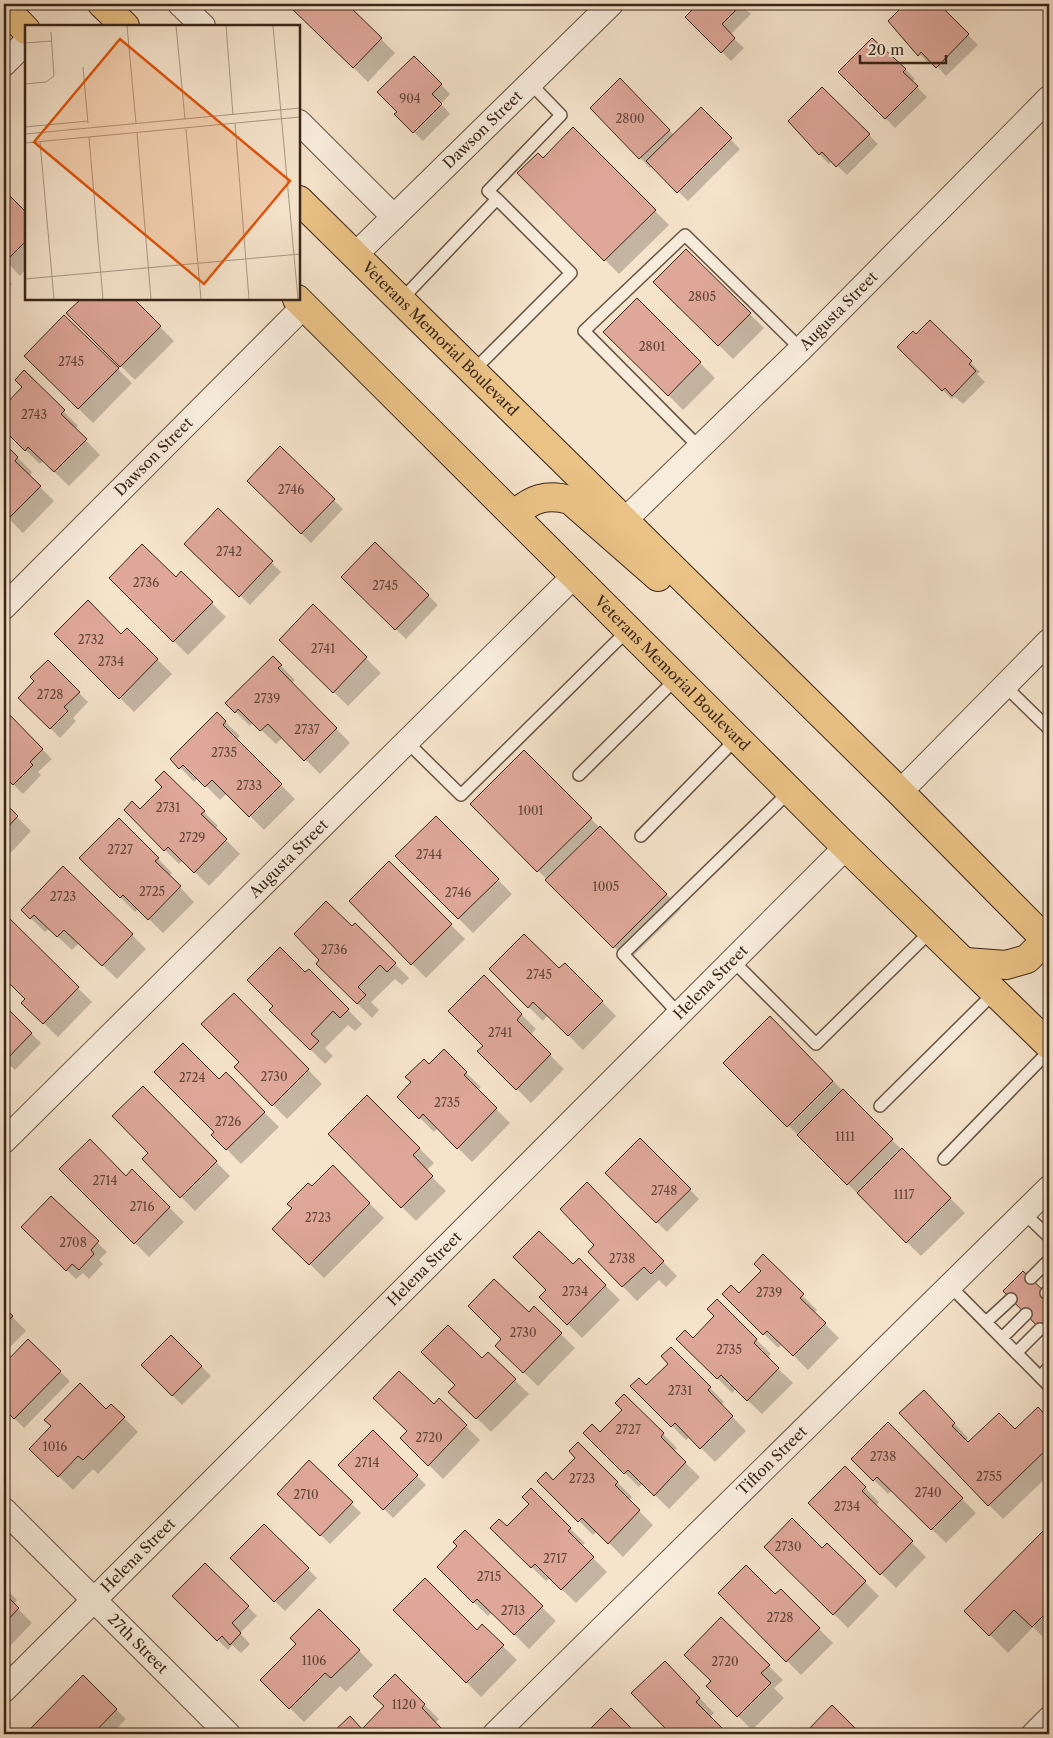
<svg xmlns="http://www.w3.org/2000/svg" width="1053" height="1738" font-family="'Libre Caslon Text',serif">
<rect width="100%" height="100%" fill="#f5e3cb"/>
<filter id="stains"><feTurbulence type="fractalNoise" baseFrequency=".004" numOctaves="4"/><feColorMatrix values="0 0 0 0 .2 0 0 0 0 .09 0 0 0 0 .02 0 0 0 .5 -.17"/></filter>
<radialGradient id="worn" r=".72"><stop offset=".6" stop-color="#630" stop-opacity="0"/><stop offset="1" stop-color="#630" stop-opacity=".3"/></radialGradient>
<path fill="#0003" d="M295,4H352L349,7L395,53L368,82L292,7Z
M700,4H740L751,14L730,35L744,48L731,61L687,17Z
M907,4H937L978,45L946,76L932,61L929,64L889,21Z
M889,52L915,79L912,82L927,97L895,128L840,72Z
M414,57L450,94L441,104L450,114L423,141L396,114Z
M620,80L674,135L701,109L740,149L688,201L652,166L650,168L591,109Z
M822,88L878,144L847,175L832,161L829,164L819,154Z
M573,129L669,225L619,274L519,173L543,159Z
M4,191L26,214V269L20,276L4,259Z
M686,251L764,328L733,359L655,282Z
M4,276L12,284L4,292Z
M82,299H132L174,341L135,380L68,313Z
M637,300L715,378L683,410L605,332Z
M64,316L132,383L93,423L26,356Z
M930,322L980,372L977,374L985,382L963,404L955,397L952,399L899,347L916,336Z
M24,372L78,426L75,429L100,455L69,486L43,461L40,464L4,429V407L24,387Z
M4,444L32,472L29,476L54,501L23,533L4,514Z
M280,448L343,509L311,543L248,481Z
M218,510L281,572L250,605L186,544Z
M4,543L8,547L4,551Z
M375,544L438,605L406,639L343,577Z
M181,573L226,617L188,655L110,578L176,579Z
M313,606L381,673L348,706L280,640Z
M127,629L172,674L134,712L56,634L121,635Z
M273,658L295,680L292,683L350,743L320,774L283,737L276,744L253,722L250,726L227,703Z
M48,662L88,702L73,718L76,721L60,738L20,698L36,682Z
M4,711L52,759L38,772L41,775L23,794L4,775Z
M217,714L240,736L236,740L295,799L264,830L227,793L220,800L198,778L194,782L172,759Z
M524,752L681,909L628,961L472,804Z
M164,772L218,826L215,829L240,854L209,886L183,860L179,864L125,810L140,811L163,787Z
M4,804L31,831L4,860Z
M436,817L512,894L473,933L397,856Z
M119,819L172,873L169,876L194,902L163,933L138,908L135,912L81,858Z
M389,863L465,939L426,978L350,901Z
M4,888L9,893L4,898Z
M22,910L132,935L146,949L117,979L79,943L72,950L49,929L45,932Z
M5,916L92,1002L58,1037L23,1003L27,999L4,976Z
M355,924L409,978L402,985L395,979L371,1002L379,1010L372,1018L317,964Z
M565,964L616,1016L583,1050L548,1015L543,1021L491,970H559Z
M309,971L362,1024L355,1031L348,1025L325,1048L333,1056L325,1064L271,1010Z
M484,977L536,1029L530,1035L564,1069L531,1103L479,1051L485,1046Z
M234,994L322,1084L287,1119L235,1067L241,1062Z
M4,1007L41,1043L15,1070L4,1060Z
M770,1018L965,1213L921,1256L725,1063Z
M444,1051L481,1087L477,1090L510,1123L472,1162L438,1128L434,1132L399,1097Z
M226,1074L279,1127L241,1164L213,1135L215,1132L219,1081Z
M143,1088L230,1176L195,1211L144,1159L150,1153Z
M367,1096L434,1163L426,1171L446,1191L416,1221L329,1134Z
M640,1140L699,1199L667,1232L607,1173Z
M333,1167L384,1218L324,1278L274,1229Z
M61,1169L126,1177L132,1171L184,1222L149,1257Z
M587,1184L677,1276L666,1287L659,1280L637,1301L589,1252L596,1245Z
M51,1197L107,1252L99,1260L103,1264L89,1279L83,1273L76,1279L22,1227Z
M763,1256L817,1310L814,1313L839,1338L808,1370L782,1344L778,1348L724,1294H739L762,1271Z
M579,1259L620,1300L582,1338L541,1297Z
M717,1301L771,1354L767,1358L793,1383L762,1414L736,1389L732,1393L678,1339H693L716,1316Z
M4,1308L26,1331L4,1353Z
M534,1308L575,1348L538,1386L496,1346Z
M171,1336L211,1376L182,1405L142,1365Z
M28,1341L70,1381L24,1428L4,1408V1366Z
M671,1349L724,1402L721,1405L746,1431L715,1462L690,1437L686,1440L632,1386L646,1387L670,1364Z
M488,1354L529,1394L491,1432L450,1392Z
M624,1395L677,1448L674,1452L700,1477L669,1509L643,1483L639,1487L585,1433L600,1434L623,1410Z
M439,1400L480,1440L443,1479L401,1438Z
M111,1405L138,1432L98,1474L93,1469L73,1490L31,1449L106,1411Z
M938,1406L968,1438L966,1441L969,1444L1015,1430L1038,1409L1049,1420V1475L1003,1519L989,1505Z
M888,1424L976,1513L946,1543L892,1490L888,1494L853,1459Z
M373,1432L426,1485L393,1518L340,1465Z
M578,1443L632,1497L628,1500L653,1525L623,1557L597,1531L593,1535L539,1481L553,1482L577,1458Z
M309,1462L361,1513L330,1544L278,1494Z
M845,1467L879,1502L876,1506L926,1557L896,1588L809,1503Z
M531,1490L585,1543L581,1546L607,1572L576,1603L550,1578L546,1581L492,1528H507L530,1504Z
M264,1526L317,1578L285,1611L231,1558Z
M1049,1527V1643L1033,1627L1008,1653L966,1611Z
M465,1531L556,1621L529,1649L492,1612L488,1616L438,1567L459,1546Z
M827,1544L879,1596L848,1628L766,1547L822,1549Z
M205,1565L257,1616L240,1633L250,1644L241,1653L232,1645L228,1650L174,1596Z
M4,1587L17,1600L13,1604L32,1623L4,1652Z
M781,1591L833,1643L801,1675L719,1593L775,1596Z
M319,1610L373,1665L346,1692L340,1686L304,1722L262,1680L298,1644Z
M395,1610L477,1631L482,1626L517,1660L481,1697Z
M721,1619L783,1680L774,1688L784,1698L752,1730L708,1686L712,1681Z
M665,1662L714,1713L710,1717L727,1734L662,1733L667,1728Z
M395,1676L439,1719L435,1723L446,1734H333L350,1718L362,1730L386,1706Z
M83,1677L126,1719L111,1734H39L33,1728Z
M832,1707L860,1734H805Z"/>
<path fill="#dea799" stroke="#392517" d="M294,4H347L382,38L353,68L290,7Z
M698,4H742L722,24L735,38L721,53L685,17Z
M905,4H939L969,34L936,68L921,52L918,56L888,21Z
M872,38L906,69L903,72L918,86L885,119L838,72Z
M414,56L442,84L432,94L442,104L413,133L394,114L397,112L377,92Z
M620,78L670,130L639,159L590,108Z
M822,87L870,134L836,167L822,152L819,155L788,121Z
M701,107L732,138L677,193L646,161Z
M573,127L656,210L604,261L517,173L538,153L543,158Z
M4,190L26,212V241L5,262Z
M686,249L751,313L718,346L653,282Z
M637,298L701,362L668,396L603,332Z
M81,299H134L161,326L120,367L66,313Z
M64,315L119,368L78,409L24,356Z
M930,320L972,361L969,364L976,371L952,396L945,388L942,391L897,347L913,331L916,334Z
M24,370L65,410L61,414L87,439L54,472L28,447L25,451L4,430V406L22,387L15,380Z
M4,443L18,457L15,461L41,486L8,519L4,515Z
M280,446L335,499L301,534L247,481Z
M218,508L273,561L239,597L184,544Z
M375,542L429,595L395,630L341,577Z
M142,544L176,577L181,571L213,602L173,642L109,578Z
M88,600L121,634L127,628L158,659L119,699L54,634Z
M313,604L367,657L333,693L279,640Z
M273,656L282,665L278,668L337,728L304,761L268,724L260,731L238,709L235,713L225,703Z
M48,660L80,692L64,707L68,711L50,729L18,698L34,681L30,677Z
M4,709L43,749L30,762L33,765L13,785L4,776Z
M217,712L226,721L223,725L282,784L249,817L212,780L205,787L183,765L179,769L170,759Z
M524,750L592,818L537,872L470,804Z
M164,771L205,811L201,814L227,839L194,873L168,847L164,851L124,810L132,801L140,809L162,787L155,780Z
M4,802L18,816L4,831Z
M436,816L499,879L458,919L395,856Z
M119,818L159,858L155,861L181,886L148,920L123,895L120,898L79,858Z
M600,826L667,894L613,948L545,880Z
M389,861L452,924L411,965L349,901Z
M63,866L133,934L102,966L64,930L57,937L34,915L30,919L21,910Z
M326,901L352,926L355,923L396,963L387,972L380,965L358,987L366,995L357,1004L316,964L319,960L294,934Z
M5,914L79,987L43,1024L21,1003L25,999L4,978Z
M524,934L559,968L565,963L603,1001L568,1036L533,1002L528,1008L489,969Z
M280,947L305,972L309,969L349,1009L340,1018L333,1011L311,1034L319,1041L310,1050L269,1010L273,1006L247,980Z
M484,975L522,1014L517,1020L551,1054L516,1090L477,1051L483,1046L448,1011Z
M234,993L309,1069L272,1106L234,1067L239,1062L201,1024Z
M4,1005L32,1033L4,1062Z
M770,1016L833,1081L787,1127L723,1063Z
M183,1043L219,1079L226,1072L265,1112L226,1150L211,1135L214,1132L154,1072Z
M444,1049L467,1072L464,1075L497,1108L457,1149L423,1114L419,1119L397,1097L411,1082L405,1077L424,1059L429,1064Z
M143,1086L217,1161L180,1198L142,1159L148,1153L112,1116Z
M843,1089L893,1139L847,1185L797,1135Z
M367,1095L420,1148L413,1155L433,1176L401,1208L328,1134Z
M640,1138L691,1189L656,1223L605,1173Z
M90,1139L126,1176L132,1169L170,1207L134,1244L59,1169Z
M902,1148L951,1198L906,1243L857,1193Z
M333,1165L370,1203L309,1265L272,1229L292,1208L287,1204L308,1183L312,1186Z
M587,1182L664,1261L651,1274L644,1267L622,1287L588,1252L594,1245L560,1209Z
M51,1196L99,1241L91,1250L94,1254L79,1270L72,1264L66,1271L21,1227Z
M539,1231L573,1264L579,1258L606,1285L567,1325L539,1297L546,1290L513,1257Z
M763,1254L804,1294L800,1298L826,1323L793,1356L767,1331L763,1335L722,1294L731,1285L739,1293L761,1271L754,1264Z
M1023,1271L1049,1296V1338L1003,1291Z
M494,1279L529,1312L534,1306L562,1333L523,1373L495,1346L501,1339L468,1306Z
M717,1299L757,1339L754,1343L779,1368L747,1401L721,1375L717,1379L676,1339L685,1330L693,1338L714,1316L707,1309Z
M4,1307L13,1316L4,1325Z
M448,1325L482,1358L488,1352L516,1379L476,1419L448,1392L455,1385L421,1352Z
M171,1335L202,1366L172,1396L141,1365Z
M28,1339L61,1371L14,1419L4,1409V1364Z
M671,1347L711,1387L708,1390L733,1416L700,1449L675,1423L671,1427L630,1386L639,1378L646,1385L668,1364L661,1356Z
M399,1371L434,1404L439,1398L467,1425L428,1466L400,1438L407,1431L373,1398Z
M80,1383L106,1409L111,1404L125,1417L83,1460L78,1456L58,1477L29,1449L51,1426L44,1420Z
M924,1390L955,1423L952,1426L968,1442L999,1413L1015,1429L1038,1407L1049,1419V1447L988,1506L899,1413Z
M624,1394L664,1433L661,1437L686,1462L654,1496L628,1470L624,1474L583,1433L592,1424L600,1432L622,1410L615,1403Z
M888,1422L963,1498L931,1530L877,1477L873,1481L851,1459Z
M373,1430L418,1475L383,1510L338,1465Z
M578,1442L618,1482L615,1485L640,1510L608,1544L582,1518L578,1522L537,1481L546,1472L553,1480L575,1458L569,1451Z
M309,1460L353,1502L320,1536L277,1494Z
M845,1466L866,1487L862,1491L913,1541L880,1575L808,1503Z
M531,1488L571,1528L568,1531L594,1557L561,1590L535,1564L531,1568L490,1528L499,1519L507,1526L529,1504L522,1497Z
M792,1518L822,1548L827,1543L866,1581L833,1615L764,1547Z
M264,1524L309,1568L274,1602L230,1558Z
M1049,1525V1610L1032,1627L1014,1610L989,1636L964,1611Z
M465,1530L543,1606L514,1635L477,1599L473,1603L437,1567L457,1546L453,1542Z
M205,1563L249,1606L232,1623L241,1633L230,1645L222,1636L217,1641L172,1596Z
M746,1565L775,1594L781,1589L820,1628L786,1662L718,1593Z
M425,1578L477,1630L482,1624L504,1645L466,1683L393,1610Z
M4,1593L19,1608L4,1624Z
M319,1609L360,1650L331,1678L325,1673L289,1709L260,1680L296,1644L290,1638Z
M721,1617L770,1665L761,1673L771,1683L737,1717L706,1686L711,1681L684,1655Z
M665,1661L700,1698L696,1702L724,1730L720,1734L660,1733L665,1728L631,1693Z
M395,1674L425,1704L422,1708L441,1728L435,1734H331L350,1716L362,1729L384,1706L373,1696Z
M83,1675L117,1709L93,1734H37L31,1728Z
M832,1705L861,1734H804Z
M611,1708L637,1734H585Z"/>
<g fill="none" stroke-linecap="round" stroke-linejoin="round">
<g stroke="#685444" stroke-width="14">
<path id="service" d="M497,199L488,191L561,115L530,83
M401,300L497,199L571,273L473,371
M700,448L584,331L685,235L801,349
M1005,686L1049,729
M407,742L461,795L628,630
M579,775L677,678
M641,836L737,738
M733,961L816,1044L932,930
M679,1014L623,954L790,791
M880,1106L996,991
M944,1159L1049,1051
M1024,1213L1049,1237
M1031,1278L1049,1260
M950,1286L1049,1386
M1046,1293L1049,1290
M986,1322L1011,1299
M1002,1338L1026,1314
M1016,1353L1040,1329
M1040,1377L1049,1367"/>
</g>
<g stroke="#685444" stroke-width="26">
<g id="minor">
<path d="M180,4L203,26"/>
<path d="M4,64L26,42"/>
<path d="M299,122L394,217"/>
<path id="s1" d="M355,255L611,4"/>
<path id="s2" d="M625,520L801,349L1049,98"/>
<path id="s3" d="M4,607L304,306"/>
<path d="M900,792L1049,641"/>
<path id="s4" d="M4,1141L574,576"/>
<path id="s5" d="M4,1510L228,1734"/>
<path id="s6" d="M4,1690L846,847"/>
<path id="s7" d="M495,1734L1049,1188"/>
<path d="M1034,1734L1049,1719"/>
</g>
</g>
<g stroke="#392517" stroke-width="30">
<g id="primary">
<path d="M102,4L125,26"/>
<path d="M4,7L26,30"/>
<path id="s8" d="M299,200L900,792L1049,943"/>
<path id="s9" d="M297,299L846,847L1049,1045"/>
<path d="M514,515C531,499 547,493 570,500L658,577"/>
<path d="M966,962L1006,965L1027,959L1046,940"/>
</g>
</g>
<use href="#service" stroke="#f8eddd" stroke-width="11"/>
<use href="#minor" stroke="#f8eddd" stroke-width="24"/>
<use href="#primary" stroke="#eac286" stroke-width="28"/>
</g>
<g text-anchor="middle" stroke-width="4" stroke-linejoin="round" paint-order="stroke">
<g font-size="12" fill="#624638">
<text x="410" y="103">904</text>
<text x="630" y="123">2800</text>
<text x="702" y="301">2805</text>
<text x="652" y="351">2801</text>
<text x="71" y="366">2745</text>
<text x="34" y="419">2743</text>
<text x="291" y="494">2746</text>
<text x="229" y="556">2742</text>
<text x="146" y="587">2736</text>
<text x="385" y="590">2745</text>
<text x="91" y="644">2732</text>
<text x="323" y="653">2741</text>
<text x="111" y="666">2734</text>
<text x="50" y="699">2728</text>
<text x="267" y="703">2739</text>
<text x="307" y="734">2737</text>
<text x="224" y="757">2735</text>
<text x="249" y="790">2733</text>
<text x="168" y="812">2731</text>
<text x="531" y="815">1001</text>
<text x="192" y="842">2729</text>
<text x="120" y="854">2727</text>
<text x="429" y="859">2744</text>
<text x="606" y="891">1005</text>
<text x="152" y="896">2725</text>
<text x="458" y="897">2746</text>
<text x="63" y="901">2723</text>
<text x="334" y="954">2736</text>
<text x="539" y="979">2745</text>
<text x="500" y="1037">2741</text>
<text x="274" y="1081">2730</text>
<text x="192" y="1082">2724</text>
<text x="447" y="1107">2735</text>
<text x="228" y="1126">2726</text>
<text x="845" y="1141">1111</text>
<text x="105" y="1185">2714</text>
<text x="664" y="1195">2748</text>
<text x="904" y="1199">1117</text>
<text x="142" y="1211">2716</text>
<text x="318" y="1222">2723</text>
<text x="73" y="1247">2708</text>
<text x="622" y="1263">2738</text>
<text x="575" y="1296">2734</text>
<text x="769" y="1297">2739</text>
<text x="523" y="1337">2730</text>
<text x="729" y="1354">2735</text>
<text x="680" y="1395">2731</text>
<text x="628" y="1434">2727</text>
<text x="429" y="1442">2720</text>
<text x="55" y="1451">1016</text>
<text x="883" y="1461">2738</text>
<text x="367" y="1467">2714</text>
<text x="989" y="1481">2755</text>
<text x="582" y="1483">2723</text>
<text x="928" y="1497">2740</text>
<text x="306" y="1499">2710</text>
<text x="847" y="1511">2734</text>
<text x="788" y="1551">2730</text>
<text x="555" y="1563">2717</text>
<text x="489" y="1581">2715</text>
<text x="513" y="1615">2713</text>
<text x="780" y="1622">2728</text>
<text x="314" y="1665">1106</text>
<text x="725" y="1666">2720</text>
<text x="404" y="1709">1120</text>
</g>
<g font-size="15" fill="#392517" stroke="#f8eddd">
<text dy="5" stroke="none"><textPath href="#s1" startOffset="179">Dawson Street</textPath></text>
<text dy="5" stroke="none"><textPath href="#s2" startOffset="299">Augusta Street</textPath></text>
<text dy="5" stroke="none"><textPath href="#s8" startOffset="198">Veterans Memorial Boulevard</textPath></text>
<text dy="5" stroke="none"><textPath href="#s3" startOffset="212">Dawson Street</textPath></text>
<text dy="5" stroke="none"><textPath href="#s9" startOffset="530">Veterans Memorial Boulevard</textPath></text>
<text dy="5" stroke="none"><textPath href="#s4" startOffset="401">Augusta Street</textPath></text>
<text dy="5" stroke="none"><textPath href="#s6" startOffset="1000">Helena Street</textPath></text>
<text dy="5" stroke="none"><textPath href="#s6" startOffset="595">Helena Street</textPath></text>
<text dy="5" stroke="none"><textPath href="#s7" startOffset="389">Tifton Street</textPath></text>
<text dy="5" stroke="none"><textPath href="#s6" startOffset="190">Helena Street</textPath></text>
<text dy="5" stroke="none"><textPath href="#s5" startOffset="189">27th Street</textPath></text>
</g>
</g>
<g transform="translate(25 25)">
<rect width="275" height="275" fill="#f5e3cb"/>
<path fill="none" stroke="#aa9783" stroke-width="1" d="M102,1L111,98M151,1L160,94M201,1L208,90M248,1L273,274M0,18L27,16M58,42L63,98M0,59L21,57L29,51L26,7M210,99L224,274M0,102L63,96M161,104L176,274M112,108L126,274M0,109L275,83M64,112L78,274M15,117L29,274M0,118L275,92M0,254L275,229"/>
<path fill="#df560d" fill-opacity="0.15" stroke="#df560d" stroke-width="2.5" d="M95,14L265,156L179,259L9,117Z"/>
<rect width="275" height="275" fill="none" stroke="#392517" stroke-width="2.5"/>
</g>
<rect width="1053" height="1738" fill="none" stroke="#f5e3cb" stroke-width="20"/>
<rect x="5" y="5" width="1043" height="1728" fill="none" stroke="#392517" stroke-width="2.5"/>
<rect x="10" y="10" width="1033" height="1718" fill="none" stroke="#392517"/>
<path d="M860 55v8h86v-8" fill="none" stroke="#392517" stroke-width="2.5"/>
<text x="868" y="55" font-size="15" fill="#392517" stroke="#f8eddd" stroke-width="4" paint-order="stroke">20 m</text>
<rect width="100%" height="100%" filter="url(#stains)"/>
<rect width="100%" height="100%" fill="url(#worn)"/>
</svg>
